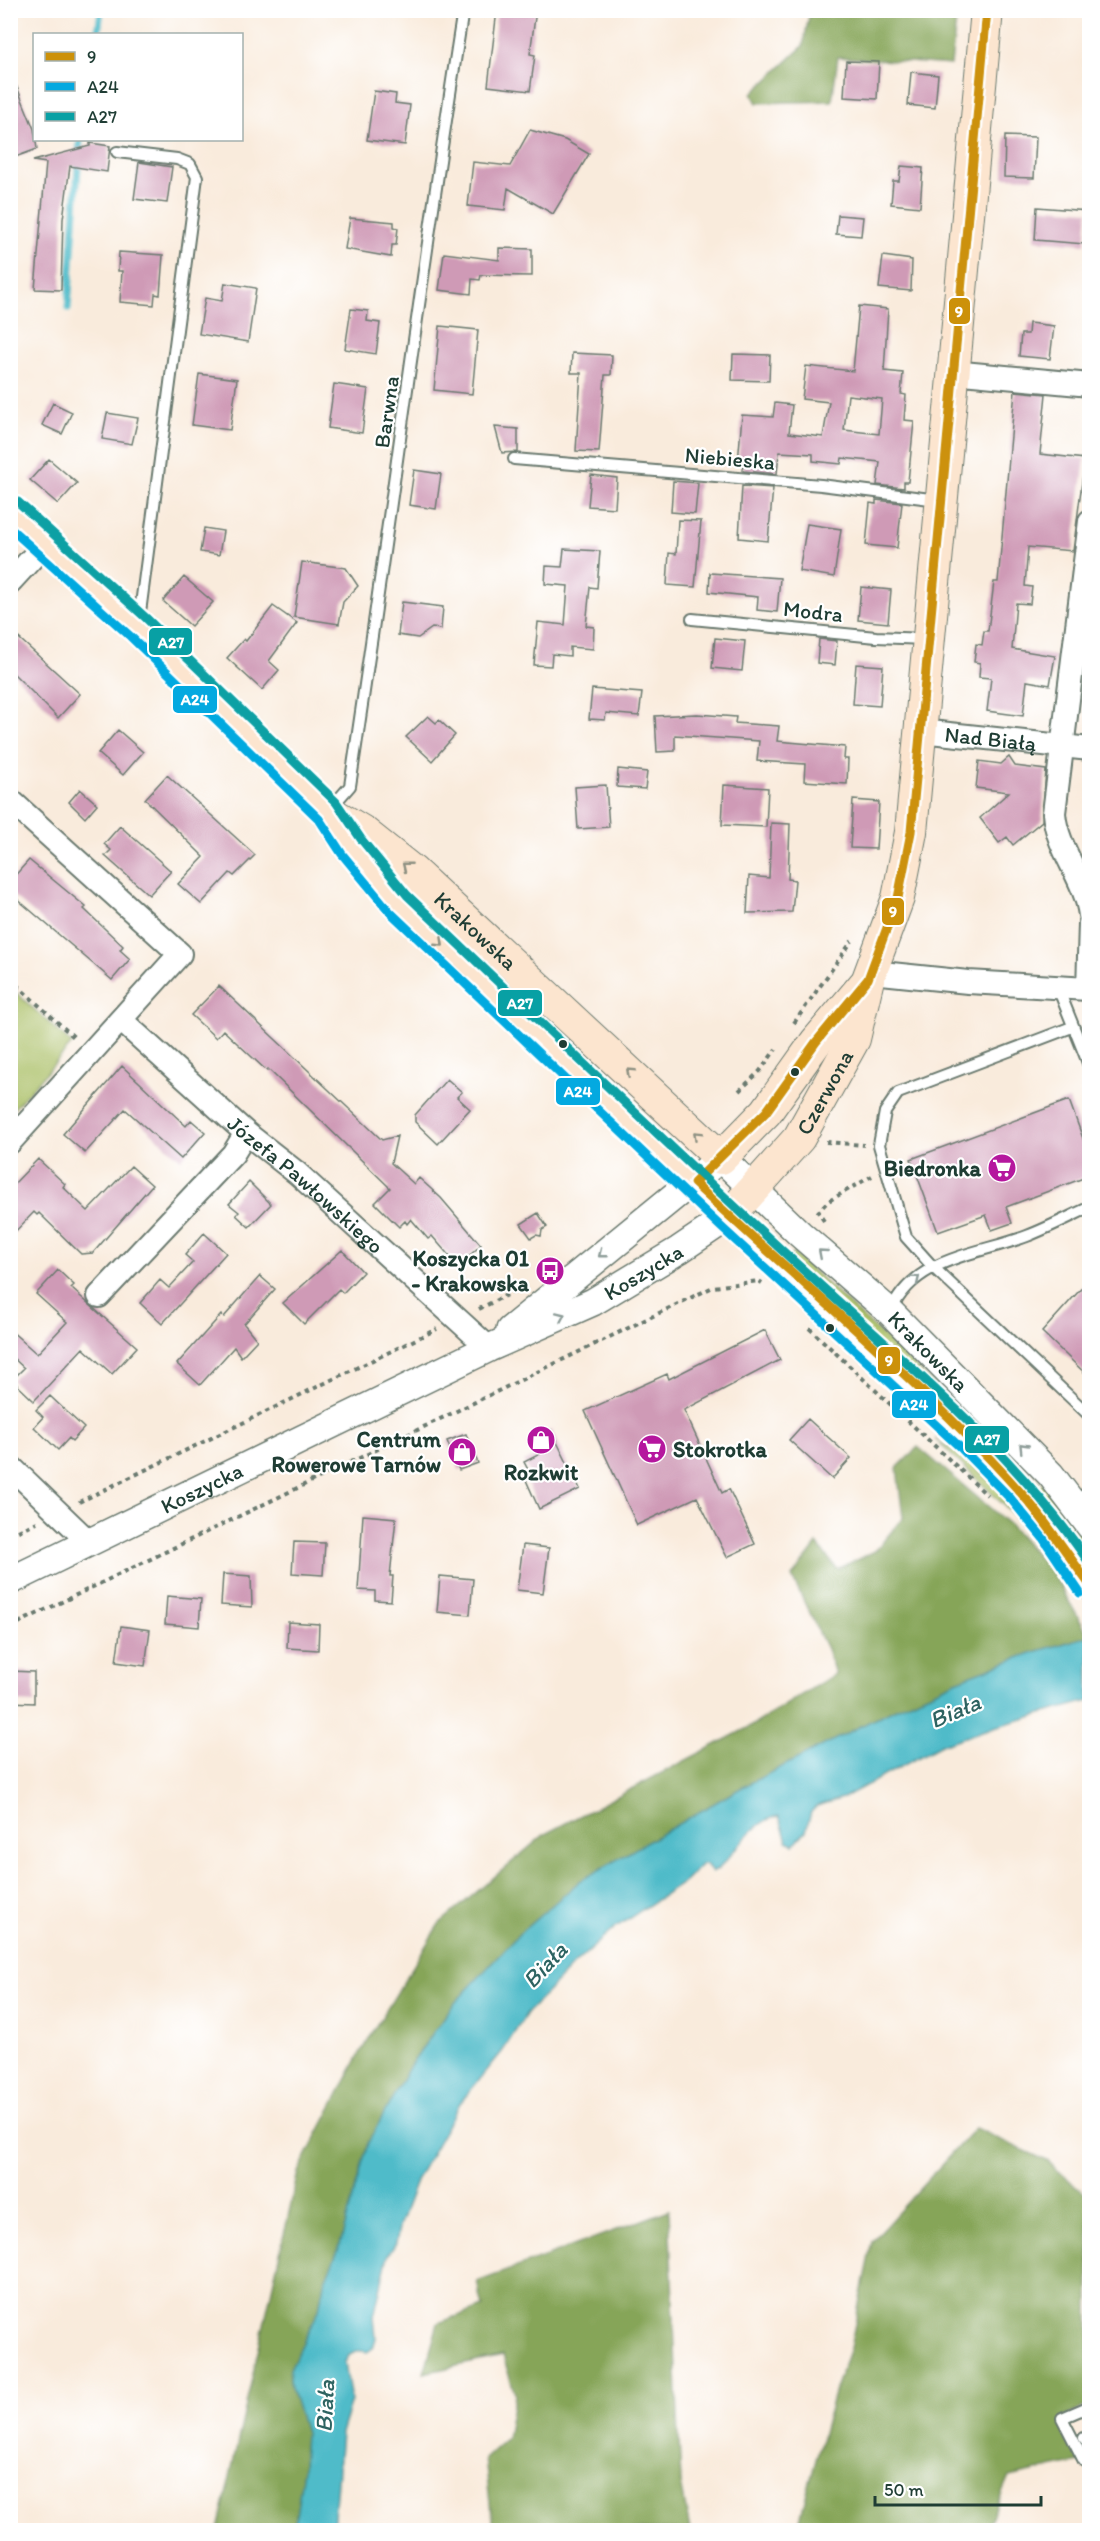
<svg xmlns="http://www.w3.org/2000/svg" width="1100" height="2541" font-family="Itim,sans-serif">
<rect width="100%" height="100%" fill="#fff"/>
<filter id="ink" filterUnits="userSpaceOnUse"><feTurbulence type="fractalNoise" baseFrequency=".0167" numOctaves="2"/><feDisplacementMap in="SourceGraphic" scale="12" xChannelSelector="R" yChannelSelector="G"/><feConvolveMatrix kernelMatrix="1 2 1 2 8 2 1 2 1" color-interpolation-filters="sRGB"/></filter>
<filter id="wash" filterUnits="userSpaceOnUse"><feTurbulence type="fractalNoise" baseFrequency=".008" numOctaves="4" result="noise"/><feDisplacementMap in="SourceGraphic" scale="24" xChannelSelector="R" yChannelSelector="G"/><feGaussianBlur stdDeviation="1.35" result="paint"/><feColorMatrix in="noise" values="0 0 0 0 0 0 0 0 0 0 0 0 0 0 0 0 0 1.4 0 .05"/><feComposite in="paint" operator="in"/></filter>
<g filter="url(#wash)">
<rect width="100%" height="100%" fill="#f9ebdc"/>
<path fill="#a9be63" stroke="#647e4c" stroke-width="1.5" d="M10,987L72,1044L11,1112H10Z
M794,1253L1053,1495L1089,1546V1561L788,1258Z
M935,1439C982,1467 1005,1493 1038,1534L1036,1536Z"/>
<path fill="#86a559" stroke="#527146" stroke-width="1.5" d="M810,11H957L951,65L838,57L832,101L757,103L752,94L803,46Z
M918,1447L1009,1524L1053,1574L1089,1636L1031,1653L956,1681L894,1709L739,1789L580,1881L519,1934L453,2005L411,2064L368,2143L339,2248L324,2283L319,2310L290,2369L289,2380L305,2433L303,2469L294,2530H218L298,2172L360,2053L439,1924L545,1834L755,1724L835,1674L827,1649L792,1577L817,1544L837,1569L875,1551L903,1518L897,1468Z
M975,2128L1047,2161L1089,2197V2406L1062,2418L1084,2461L1009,2477L986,2530H797L835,2389L850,2348L872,2241Z
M669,2210L681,2483L690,2530H493L485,2458L507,2438L515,2394L503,2356L424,2373L438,2323L483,2307L477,2282Z"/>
<path fill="#4fbbc9" stroke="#377c7e" stroke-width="1.5" d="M1089,1636V1701L994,1727L941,1745L843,1798L817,1806L811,1812L806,1831L794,1844L787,1841L779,1816C756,1818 732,1855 717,1870L712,1873L706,1864H702L684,1882L616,1927L573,1965L527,2013L502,2052L460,2103L417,2179L400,2224L396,2243L388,2255L374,2316L376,2338L373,2348L367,2352C355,2349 351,2351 345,2362L351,2401L341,2433L333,2530H294L303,2469L305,2433L289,2380L290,2369L319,2310L324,2283L339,2248L368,2143L411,2064L453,2005L519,1934L580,1881L635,1849L739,1789L894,1709L956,1681L1031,1653Z"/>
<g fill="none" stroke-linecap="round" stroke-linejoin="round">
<path stroke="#4fbbc9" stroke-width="7" d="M98,34L101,10
M68,308L80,140"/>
</g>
<g id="blocks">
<path fill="#cf9ab6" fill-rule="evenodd" d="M497,10H536L530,54L535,55L530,91L488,86Z
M846,61L879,62L877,99L844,97Z
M10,70L34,129L37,149L10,159Z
M911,72L938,75L935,108L908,105Z
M374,91L396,94L395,103L410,105L405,145L367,140Z
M530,130L565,140L589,154L553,214L508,188L505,210L468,206L473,162L510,166Z
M1005,136L1036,137L1034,178L1004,177Z
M90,143L110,146L107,172L70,166L63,219L61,290L35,289L46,163L33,161L90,146Z
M139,162L172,167L167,203L134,199Z
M901,166L923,168L920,207L891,204L893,181H899Z
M1037,207L1088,211L1085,244L1035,240Z
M838,215L863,217L861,236L836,234Z
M350,218L394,222V227L398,228L396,245H392L391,257L345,249Z
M499,248L532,249V276L481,275L480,280L472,279L471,294L439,290L444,253L499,260Z
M119,252L163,255L160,295L155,294L154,305L120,302L122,271H118Z
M883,256L912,260L911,291L879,288Z
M225,283L256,288L248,342L199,334L205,298L222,301Z
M859,306L888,309L884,371L903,373L901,394L906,395L904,420L914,421L908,482H904V488L877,485L880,462L842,458L841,464L813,461V454L779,452L777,474L743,471L744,463H738L742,415L773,417L775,403L792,405L789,433L823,437L829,402L802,399L806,366L853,371ZM848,395L882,399L879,434L844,430Z
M351,309L368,311L367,321L380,323L376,354L345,349Z
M1029,323L1054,326L1050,359L1019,356L1021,334H1028Z
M440,326L478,330L472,394L434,390Z
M572,353L612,355L611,375H605L599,452L576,451L581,373H571Z
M733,354L770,355L769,381L732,380Z
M199,374L237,379L230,430L192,425Z
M334,384L368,389L362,433L328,428Z
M1015,391L1046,394L1040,454L1085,459L1073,551L1028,547L1025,586L1032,587L1030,604L1016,603L1012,649L1055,656L1050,685L1027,681L1023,716L987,711L991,678L979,677L980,663L974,662L976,644L982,645L984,631H988L994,582H998Z
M53,403L72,412L62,434L42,425Z
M107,413L138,418L132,444L102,439Z
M495,427L518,429V452L502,453Z
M49,459L77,483L58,504L30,480Z
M414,470L441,474L436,509L409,505Z
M591,475L617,478L615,508L588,506Z
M673,481L698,483L695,514L671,512Z
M742,486L773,488L768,541L739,538Z
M876,500L902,503L897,548L866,545L870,503L876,504Z
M678,520L701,521L695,587L667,585L669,553L676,554Z
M807,524L841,529L834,577L799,571Z
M204,528L223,531L219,555L200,552Z
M564,549L600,551L597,588L590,587L586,626L594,627L593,649L570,647V656L552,654L551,666L534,665L538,622L565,625L568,586L545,584L546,566L562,567Z
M302,562L346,568L358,586L343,602L339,624L294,617Z
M710,573L780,578L777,612L757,610L758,597L709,592Z
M184,577L213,602L191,626L163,601Z
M861,587L891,590L888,623L858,620Z
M402,602L443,607L441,629L432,628L418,638L398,635Z
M273,606L297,623L269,661L279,670L262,690L227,658L244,639L246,641Z
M10,630L80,694L58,718L10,670Z
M715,638L745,641L742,671L712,668Z
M819,639L837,641L835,665L817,663Z
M856,664L883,666L880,706L853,704Z
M592,689L642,693L639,716L606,713L605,720L589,719Z
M697,714L736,717L735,723L779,726L777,741L845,747L844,759H848L847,784L804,781L805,764L757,761L759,741L675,735V751L657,752L655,716Z
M428,716L436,723L439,720L455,735L432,761L406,737Z
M118,730L143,752L123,775L98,753Z
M1009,757L1015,766L1046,770L1042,821L1013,845L1007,837L999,843L980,818L1009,792L976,788L979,761L1001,764Z
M618,769L647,772L645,789L617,787Z
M167,775L255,855L234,876L230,873L201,904L178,884L204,857L145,799Z
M606,785L609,827L578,829L575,787Z
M724,785L768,788L766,827L722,825Z
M80,789L97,804L85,818L69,802Z
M853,800L879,802L876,849L850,848Z
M771,823L790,824L788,879L795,880L792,912L747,913L749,876L769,878Z
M120,826L171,871L149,895L105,856L111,850L104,844Z
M29,860L86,907L84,909L123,946L120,950L130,959L112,980L10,893V881Z
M219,986L382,1140L397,1136L391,1163L414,1184L419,1178L441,1198L481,1245L458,1266L432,1236L428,1239L411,1219L407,1224L405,1221L399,1227L375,1203L390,1188L268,1069L267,1071L223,1030L216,1038L191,1015Z
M122,1066L186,1126L191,1120L205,1132L181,1159L125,1109L85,1153L63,1134Z
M447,1079L462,1092L457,1097L470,1109L438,1144L415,1122V1115Z
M1069,1100L1089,1155V1176L1006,1207L1012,1223L992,1230L986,1215L938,1232L911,1159Z
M38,1159L65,1184L63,1187L88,1211L131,1166L152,1185L93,1253L81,1254L39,1213L37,1215L34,1212L10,1237V1188Z
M249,1182L271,1204L249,1227L236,1215L239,1212L229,1204Z
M538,1213L547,1227L542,1230L541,1236L536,1235L531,1238L521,1224Z
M204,1233L226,1253L162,1324L140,1303L160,1280L169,1288L193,1262L185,1255Z
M342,1250L363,1272L343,1293L339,1289L304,1324L283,1303Z
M58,1270L74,1285L71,1288L137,1347L112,1374L83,1348L34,1401L12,1380L24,1368L10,1355V1330L37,1354L67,1322L36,1294Z
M260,1276L275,1289L244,1324L257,1340L241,1357L234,1347L200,1385L177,1364L221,1315L224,1317Z
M1089,1280V1377L1042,1332Z
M765,1330L780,1360L684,1410L722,1493L729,1489L755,1544L727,1557L697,1497L637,1525L585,1411L667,1374L669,1379Z
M50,1396L84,1428L72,1441L69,1438L58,1450L34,1427L43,1417L36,1410Z
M808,1419L851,1458L832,1479L789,1440Z
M551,1430L580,1489L539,1509L526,1480L532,1477L524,1462L540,1454L533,1439Z
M466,1434L478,1463L459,1470L447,1441Z
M363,1515L396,1518L390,1576H393L391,1601L375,1600V1591L358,1590Z
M294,1542L325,1543L323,1575L292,1573Z
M523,1545L549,1548L543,1593L517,1590Z
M223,1574L251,1576L252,1607L221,1605Z
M440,1576L473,1579L470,1615L437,1612Z
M167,1596L201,1599L199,1627L165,1624Z
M288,1622L319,1624L318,1650L287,1648Z
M121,1626L150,1630L145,1666L116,1662Z
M10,1671L34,1672V1703L10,1702Z"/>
</g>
</g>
<g filter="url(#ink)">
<use href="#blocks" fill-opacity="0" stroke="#6b7a6f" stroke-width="1.5"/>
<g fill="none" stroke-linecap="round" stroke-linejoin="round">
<g stroke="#6b7a6f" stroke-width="14">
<path id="service" d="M117,152L177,159L190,164L197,177L139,620
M514,459L821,485L938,500
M692,619L876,637L925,639
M329,810L350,786C389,528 422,268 463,10
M1058,988L1090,1068
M1072,1027L898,1093L885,1112L879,1145L906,1237L932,1266L1090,1416
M891,1311C915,1257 977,1255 1027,1236C1048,1228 1069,1217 1090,1207
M1074,1504L1090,1490
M1090,2406L1062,2418L1084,2461L1090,2458
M1090,2435L1084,2438L1090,2446"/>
</g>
<g stroke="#6b7a6f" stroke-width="26">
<g id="minor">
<path d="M952,372L1090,385"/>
<path d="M1090,521L1054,813C1057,850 1085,878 1090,915"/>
<path d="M10,582L46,543"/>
<path id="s1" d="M921,731L1090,749"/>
<path d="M10,800L180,954L10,1142"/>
<path d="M872,972L968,982L1088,989L1090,923"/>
<path id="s2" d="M122,1021L246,1133L297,1173L489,1348"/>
<path d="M99,1296L233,1154L246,1133"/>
<path d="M10,1466L89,1542"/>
</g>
</g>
<g stroke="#6b7a6f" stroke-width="30">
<g id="tertiary">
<path id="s3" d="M510,1330L721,1158L800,1234L890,1312L1051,1475L1090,1526"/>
<path id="s4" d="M10,1581L489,1348L593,1302L679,1250L728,1217L970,1440L1020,1491L1053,1531L1090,1586"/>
</g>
</g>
<g stroke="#6b7a6f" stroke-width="34">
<g id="secondary">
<path id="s5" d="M10,511L138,627L328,811L363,832L412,871L721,1158L766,1112L816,1042L864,985"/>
<path id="s6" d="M328,811L351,846L398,903L728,1217L799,1138L854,1039L868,979L898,898L911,832L987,10"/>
</g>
</g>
<path stroke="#6b7a6f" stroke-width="4" stroke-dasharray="4.5 4.5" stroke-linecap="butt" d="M10,979L76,1039
M794,1023L852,941
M739,1091L760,1071L776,1049
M826,1142L864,1145
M824,1221L818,1212L827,1202L872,1176
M479,1309L520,1288
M809,1328L987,1495
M79,1502L437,1329
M10,1535L37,1522
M1084,1610L1090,1617
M10,1627L713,1287L759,1281L762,1283"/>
<use href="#service" stroke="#fff" stroke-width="10"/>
<use href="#minor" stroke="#fff" stroke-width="22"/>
<use href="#tertiary" stroke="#fff" stroke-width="27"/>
<use href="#secondary" stroke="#fce5cf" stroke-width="32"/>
<g stroke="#fff" stroke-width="14">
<path id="bus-1" d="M987,10L911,832L898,898L868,979L816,1042L766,1112L694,1183C805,1288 927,1385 1028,1501C1050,1527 1069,1557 1090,1585"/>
</g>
<g stroke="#fff" stroke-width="14">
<path id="bus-2" d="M10,528L130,636L319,819L342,854L390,912L720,1226L962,1449L1011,1499L1043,1538L1080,1593"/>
</g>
<g stroke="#fff" stroke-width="14">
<path id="bus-3" d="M18,502L146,618L336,802L361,839L407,895C533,1015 659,1137 787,1255C893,1353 1009,1444 1090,1564"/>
</g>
<use href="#bus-1" stroke="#cc910a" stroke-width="9"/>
<use href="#bus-2" stroke="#04a9e0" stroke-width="9"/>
<use href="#bus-3" stroke="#08a0a4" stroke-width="9"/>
</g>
<defs><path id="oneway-chevron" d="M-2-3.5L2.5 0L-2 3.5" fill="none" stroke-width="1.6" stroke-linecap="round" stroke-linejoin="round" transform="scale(1.5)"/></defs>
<g stroke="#8e9182">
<use href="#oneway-chevron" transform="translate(406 866) rotate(-141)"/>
<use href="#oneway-chevron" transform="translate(440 943) rotate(43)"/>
<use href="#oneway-chevron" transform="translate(630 1072) rotate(-137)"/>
<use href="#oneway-chevron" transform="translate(697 1135) rotate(-136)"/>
</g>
<g stroke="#8f9e9a">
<use href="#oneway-chevron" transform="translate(822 1253) rotate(-139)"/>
<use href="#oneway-chevron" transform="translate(602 1254) rotate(142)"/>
<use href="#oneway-chevron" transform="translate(916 1279) rotate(-39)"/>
<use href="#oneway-chevron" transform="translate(561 1316) rotate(-24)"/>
<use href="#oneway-chevron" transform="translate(1023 1447) rotate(-134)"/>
</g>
</g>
<defs>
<g id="supermarket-disc" transform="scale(1.5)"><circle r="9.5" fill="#b5179e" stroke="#fff"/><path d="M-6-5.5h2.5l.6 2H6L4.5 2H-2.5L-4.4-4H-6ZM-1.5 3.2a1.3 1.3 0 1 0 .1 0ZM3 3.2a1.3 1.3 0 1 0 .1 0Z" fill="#fff"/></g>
<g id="bus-disc" transform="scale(1.5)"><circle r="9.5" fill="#b5179e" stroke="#fff"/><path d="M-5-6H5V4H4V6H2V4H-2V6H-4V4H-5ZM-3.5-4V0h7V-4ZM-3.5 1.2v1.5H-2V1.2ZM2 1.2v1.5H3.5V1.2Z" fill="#fff"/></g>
<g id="shop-disc" transform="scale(1.5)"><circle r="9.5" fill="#b5179e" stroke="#fff"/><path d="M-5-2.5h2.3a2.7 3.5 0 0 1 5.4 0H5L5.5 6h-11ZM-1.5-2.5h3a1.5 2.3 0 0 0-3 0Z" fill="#fff"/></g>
</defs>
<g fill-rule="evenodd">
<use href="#supermarket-disc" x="1002" y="1168"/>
<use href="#bus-disc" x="550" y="1271"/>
<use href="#shop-disc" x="541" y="1440"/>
<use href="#supermarket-disc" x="652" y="1449"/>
<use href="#shop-disc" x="462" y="1452"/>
</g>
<g fill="#1f3d34" stroke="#fff" stroke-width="2">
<circle cx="563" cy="1044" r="5"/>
<circle cx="795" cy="1072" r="5"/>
<circle cx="830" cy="1328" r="5"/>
</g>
<g text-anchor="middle" stroke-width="4.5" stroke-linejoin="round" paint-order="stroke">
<g font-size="22" fill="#1f3d34" stroke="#fff">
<text transform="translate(386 412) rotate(-82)" y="8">Barwna</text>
<text transform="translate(730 458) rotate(5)" y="8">Niebieska</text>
<text transform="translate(813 611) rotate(6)" y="8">Modra</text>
<text dy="8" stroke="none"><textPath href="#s1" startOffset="70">Nad Białą</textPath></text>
<text dy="8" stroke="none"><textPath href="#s5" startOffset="628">Krakowska</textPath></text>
<text dy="8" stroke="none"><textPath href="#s6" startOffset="730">Czerwona</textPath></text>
<text dy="8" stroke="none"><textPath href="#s2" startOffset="246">Józefa Pawłowskiego</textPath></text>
<text dy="8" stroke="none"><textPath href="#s4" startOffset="705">Koszycka</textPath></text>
<text dy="8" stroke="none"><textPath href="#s3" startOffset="556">Krakowska</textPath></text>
<text dy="8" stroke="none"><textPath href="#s4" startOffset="213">Koszycka</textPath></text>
</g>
<g font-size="22" font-weight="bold" fill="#1f3d34" stroke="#fff" text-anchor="end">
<text x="981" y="1176">Biedronka</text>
<text x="529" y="1266">Koszycka 01<tspan x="529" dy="25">- Krakowska</tspan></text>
<text x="441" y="1447">Centrum<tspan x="441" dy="25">Rowerowe Tarnów</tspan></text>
<text x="673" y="1457" text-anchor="start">Stokrotka</text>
<text x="541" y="1480" text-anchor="middle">Rozkwit</text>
</g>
<g font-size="24" font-style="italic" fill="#2d6361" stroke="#fff">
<text transform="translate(955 1711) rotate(-23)" y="8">Biała</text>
<text transform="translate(545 1965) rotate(-47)" y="8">Biała</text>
<text transform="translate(325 2406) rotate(-87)" y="8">Biała</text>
</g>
</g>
<g stroke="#fff" stroke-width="2">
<rect x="948" y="297" width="23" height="28" rx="6" fill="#cc910a"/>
<rect x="148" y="627" width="45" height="29" rx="6" fill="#08a0a4"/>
<rect x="172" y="685" width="46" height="29" rx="6" fill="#04a9e0"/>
<rect x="881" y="897" width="24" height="29" rx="6" fill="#cc910a"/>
<rect x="497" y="989" width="46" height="28" rx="6" fill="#08a0a4"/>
<rect x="555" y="1077" width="46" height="29" rx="6" fill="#04a9e0"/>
<rect x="877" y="1346" width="24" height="29" rx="6" fill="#cc910a"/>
<rect x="891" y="1390" width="46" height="29" rx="6" fill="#04a9e0"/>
<rect x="964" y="1425" width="46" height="29" rx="6" fill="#08a0a4"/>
</g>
<g font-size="16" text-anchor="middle" font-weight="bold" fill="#fff">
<text x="959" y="317">9</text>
<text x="171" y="648">A27</text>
<text x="195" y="705">A24</text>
<text x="893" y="917">9</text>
<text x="520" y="1009">A27</text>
<text x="578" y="1097">A24</text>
<text x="889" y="1366">9</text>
<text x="914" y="1410">A24</text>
<text x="987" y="1445">A27</text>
</g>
<rect width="1100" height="2541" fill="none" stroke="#fff" stroke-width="36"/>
<rect x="33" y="33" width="210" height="108" fill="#ffffff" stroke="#a5b1ae" stroke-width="1.5"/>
<rect x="45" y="52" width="30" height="9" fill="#cc910a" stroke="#a5b1ae" stroke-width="1.5"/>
<text x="87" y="63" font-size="18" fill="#1f3d34">9</text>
<rect x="45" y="82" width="30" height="9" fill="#04a9e0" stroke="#a5b1ae" stroke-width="1.5"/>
<text x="87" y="93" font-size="18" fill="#1f3d34">A24</text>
<rect x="45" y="112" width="30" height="9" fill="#08a0a4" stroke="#a5b1ae" stroke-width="1.5"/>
<text x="87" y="123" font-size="18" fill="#1f3d34">A27</text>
<path d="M875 2496v9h166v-9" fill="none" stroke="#1f3d34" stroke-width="3"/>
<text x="884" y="2496" font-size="18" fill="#1f3d34" stroke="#ffffff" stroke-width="4.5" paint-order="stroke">50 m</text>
</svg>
